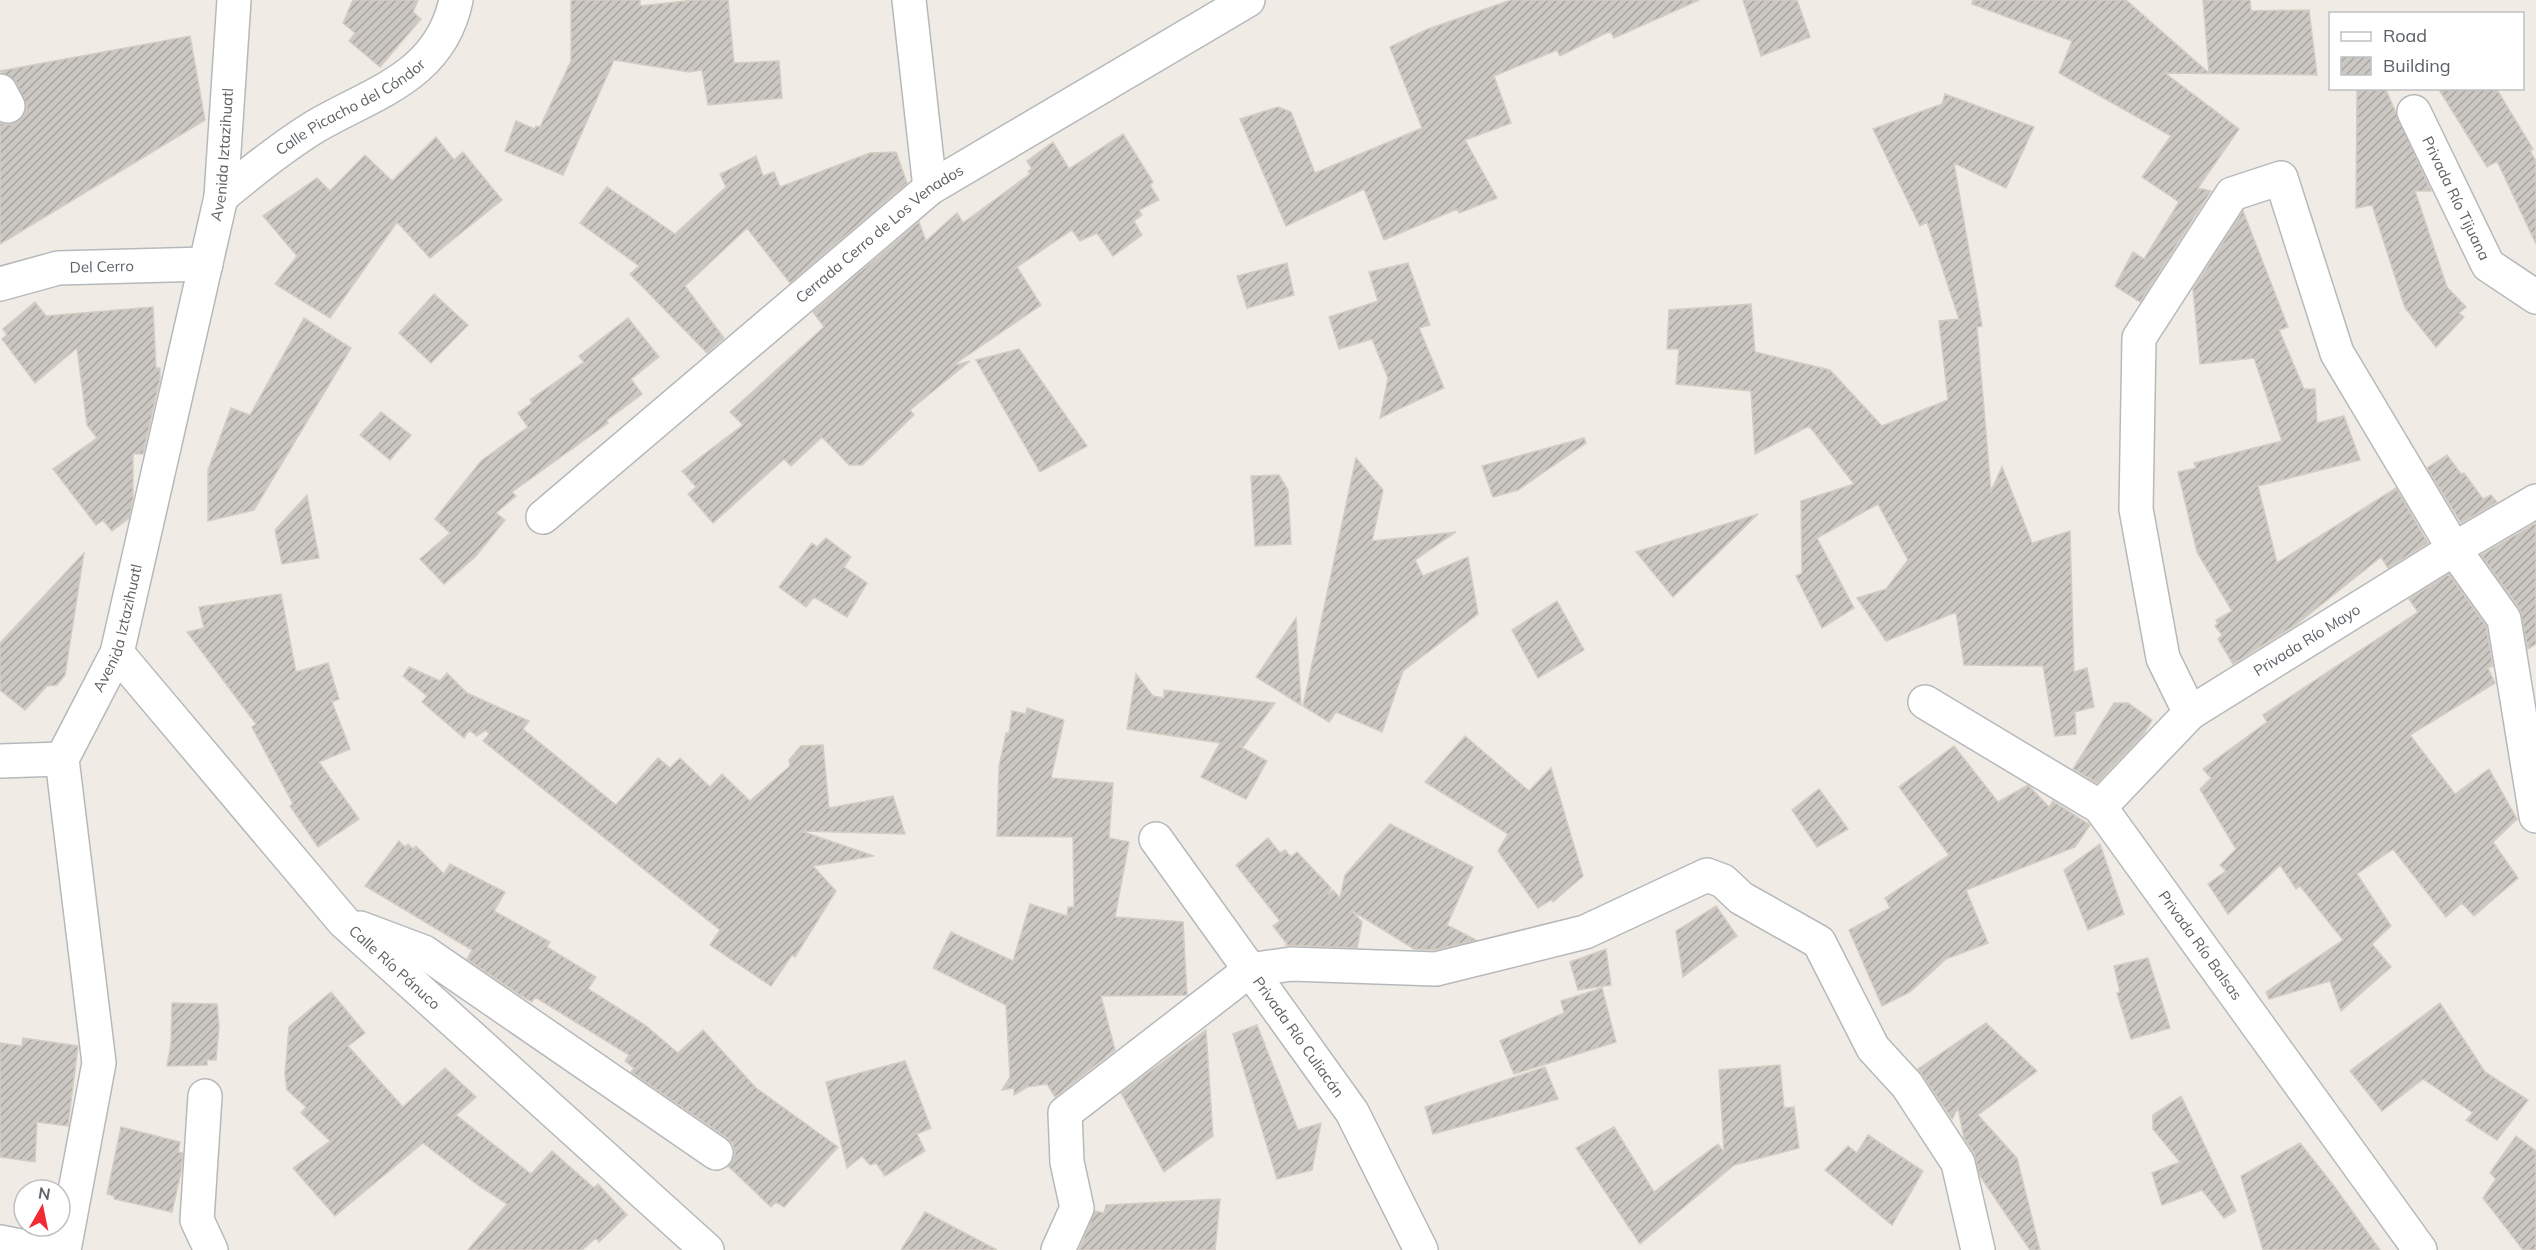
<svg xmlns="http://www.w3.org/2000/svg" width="2536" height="1250" font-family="Mulish,sans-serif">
<defs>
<pattern id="building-hatch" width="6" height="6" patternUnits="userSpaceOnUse" patternTransform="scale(1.5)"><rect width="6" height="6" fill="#cbc7c2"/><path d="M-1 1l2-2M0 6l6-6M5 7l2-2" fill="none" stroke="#a8a5a1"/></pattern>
</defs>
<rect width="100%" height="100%" fill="#f0ece5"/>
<path fill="url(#building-hatch)" stroke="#d5cdc3" stroke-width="1.5" d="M353,0H418L413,12L421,19L380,67L349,41L355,33L343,23Z
M571,0H640V6L694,0H728L734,63L779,61L782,98L708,105L702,70L689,72L614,60L563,175L505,151L516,121L535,129L536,126L540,127L571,61Z
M1511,0H1699L1614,38L1610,31L1560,56L1557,50L1494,76L1511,123L1465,140L1497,198L1459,213L1457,209L1384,240L1364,189L1286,226L1240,119L1278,107L1291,112L1315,173L1422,128L1390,47L1428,29Z
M1743,0H1797L1810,37L1761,56Z
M1973,0H2126L2209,73L2203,0H2250L2251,11L2309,10L2317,75L2165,73L2239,129L2198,188L2211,191L2140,302L2115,286L2133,252L2144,259L2179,202L2142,177L2171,136L2059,73L2072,41L1972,4Z
M190,36L205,120L0,244V123L8,125L17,122L24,115L27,106L16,82L0,71Z
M2357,88H2385L2431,191H2415L2447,287L2466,307L2459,313L2464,317L2436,347L2405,308L2372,205L2356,208Z
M2438,88H2496L2533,149L2530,151L2536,161V244L2497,161L2487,167Z
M1945,94L2034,127L2006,188L1954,163L1982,326L1977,327L1991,491L2002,467L2032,543L2070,531L2074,672L2087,668L2094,707L2075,712L2076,734L2055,736L2043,666L1964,665L1956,612L1886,641L1857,598L1886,589L1908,560L1878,504L1817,538L1854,608L1822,628L1796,576L1802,573L1801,501L1854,484L1809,426L1755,454L1751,391L1676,384L1679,349H1667L1669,310L1751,304L1755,352L1830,370L1882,426L1948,400L1939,321L1959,319L1927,222L1920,226L1873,129L1942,104Z
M1123,134L1153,182L1150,185L1159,200L1139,210L1142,215L1134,221L1142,235L1113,256L1097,233L1080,241L1072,230L1017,267L1041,305L952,366L970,361L910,410L914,415L862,465H849L822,437L791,466L784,459L713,523L688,494L696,487L682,471L743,425L730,412L824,327L813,312L919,222L926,241L957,213L963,223L1030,174L1028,171L1032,169L1027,161L1053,142L1069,169Z
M436,137L454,160L463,152L502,200L430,258L397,222L330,318L275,284L297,256L263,216L317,178L330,191L365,155L392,181Z
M896,152L907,183L790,283L747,228L685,286L724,338L707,353L630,274L639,266L580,223L607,187L675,234L726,187L720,174L756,156L763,176L774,172L780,187L870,153Z
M2243,211L2288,327L2279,330L2304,389H2315L2317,423L2344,416L2360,460L2258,486L2277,563L2396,488L2428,543L2388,568L2381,557L2297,624L2233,664L2218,639L2222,635L2215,626L2218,623L2216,620L2232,611L2197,552L2178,472L2196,468L2194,463L2282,441L2254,358L2200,364L2193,289Z
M1287,263L1294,295L1247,308L1237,276Z
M1408,263L1430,325L1419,328L1444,388L1380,418L1388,378L1372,339L1339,349L1329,317L1378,301L1369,272Z
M434,294L468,325L431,363L399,333Z
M35,302L46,316L153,307L156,368H160V379L143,454H133V499L129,518L112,531L103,520L96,525L53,469L97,438L87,425L77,348L35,383L2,339L7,335L3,329Z
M304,318L351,348L254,510L208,521V470L231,408L250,415Z
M628,318L659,357L631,379L642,394L607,420L608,423L512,492L516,496L496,513L505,520L475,557L444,584L420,559L450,533L435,519L481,461L528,427L518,413L532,403L530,400L584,362L579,356Z
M1019,349L1087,446L1040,472L976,360Z
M381,412L411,435L390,460L360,435Z
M1584,438L1586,443L1518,490L1493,497L1482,466Z
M2447,455L2461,474L2464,473L2483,499L2491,495L2497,502L2461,523L2427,468Z
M1356,458L1383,490L1372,541L1456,532L1415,560L1423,576L1468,557L1478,614L1403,671L1382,732L1336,712L1329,722L1303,706Z
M1279,475L1288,490L1291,544L1255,546L1251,476Z
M307,495L319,558L282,564L275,530Z
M1758,514L1673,597L1636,552Z
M2536,523V644L2528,649L2520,609L2481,555Z
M826,538L851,557L844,567L867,583L847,617L814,597L806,607L779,587L812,543L817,547Z
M84,553L65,675L57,685L47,686L25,710L0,690V643Z
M2449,574L2486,626L2493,666L2488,668L2495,683L2410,735L2455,794L2489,769L2517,819L2493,842L2518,878L2474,916L2462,903L2446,917L2393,849L2357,874L2391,926L2372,944L2391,967L2341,1011L2330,981L2269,999L2266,992L2343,940L2300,886L2296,889L2280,865L2228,914L2208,884L2226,871L2220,865L2236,849L2200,789L2211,778L2203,769L2267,722L2263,715L2418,612L2409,599Z
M281,594L296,672L328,663L339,699L332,702L350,749L319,762L359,819L318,847L290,806L293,804L252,727L256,724L187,632L204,628L199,607Z
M1557,601L1584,650L1538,678L1512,630Z
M1296,618L1301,705L1256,677Z
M409,667L440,681L447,673L467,693L529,721L523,729L616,805L658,758L670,768L680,758L710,787L722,774L750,801L790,766L789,760L801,746L823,745L829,808L893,796L905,834L801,831L874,856L813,866L836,891L795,957L792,955L771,986L710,945L720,930L483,741L489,734L486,730L477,736L469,730L464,738L422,702L427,696L403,676Z
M1136,674L1153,696L1164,698V690L1275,703L1243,747L1239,746L1267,761L1246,799L1201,777L1220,743L1127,729Z
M2114,703H2128L2152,720L2143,735L2097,783L2073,769Z
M1027,708L1064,720L1051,778L1113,783L1109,838L1129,842L1115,917L1183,922L1187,995L1101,996L1115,1050L1055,1097L1047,1084L1027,1087L1014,1095V1088L1002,1090L1010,1077L1006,1005L933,968L951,932L1013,961L1030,904L1067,916L1068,907H1074L1073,837L997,836L999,767L1006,733H1009L1012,711L1026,714Z
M1465,736L1529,791L1551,768L1583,876L1553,902L1552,899L1538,908L1498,851L1508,834L1425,782Z
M1954,746L1998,802L2028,785L2049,807L2053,801L2090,825L2075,847L1966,890L1988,943L1946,959L1910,992L1882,1006L1849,930L1890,908L1885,898L1949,855L1899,787Z
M1819,789L1848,829L1817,847L1792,810Z
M1390,824L1473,867L1447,925L1476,940L1434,950L1414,949L1351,910L1362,922L1357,948L1285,945L1287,944L1273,926L1280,921L1236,865L1268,838L1280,853L1285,850L1291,857L1297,852L1331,888L1328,895L1333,890L1340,898L1345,875Z
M399,841L405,847L408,844L413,849L416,846L444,874L450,864L505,892L494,911L550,942L547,947L596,977L588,989L645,1025L678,1053L703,1030L756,1088L838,1147L784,1207L776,1202L771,1207L728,1166L735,1154L733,1144L727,1138L631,1072L634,1068L625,1061L629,1055L535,997L532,1002L520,995L467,959L472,950L365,886Z
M2100,844L2124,914L2088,930L2064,870Z
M1716,906L1737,936L1683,977L1676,931Z
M1606,949L1611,985L1578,990L1570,962Z
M2148,958L2170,1028L2131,1039L2117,993L2120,992L2114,966Z
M1602,988L1616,1042L1514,1074L1500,1041L1564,1013L1561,1001Z
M331,992L365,1033L348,1046L403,1107L445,1068L476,1097L456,1115L531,1174L552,1151L594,1188L598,1184L627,1215L599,1242L596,1238L582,1250H468L507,1204L479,1186L423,1143L335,1216L293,1168L330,1141L301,1113L306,1107L287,1090L285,1074L289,1027Z
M172,1003L217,1004L219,1027L216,1060H207V1065L167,1066L171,1044Z
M2440,1003L2485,1072L2528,1100L2497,1140L2466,1120L2473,1113L2423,1079L2382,1111L2350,1071Z
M1986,1023L2037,1071L1978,1115L2017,1158L2040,1250H2030L1980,1176L1974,1153L1964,1138L1958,1108L1952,1119L1918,1069Z
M1257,1025L1298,1130L1321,1123L1312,1170L1277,1179L1233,1034Z
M1206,1030L1213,1136L1164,1172L1121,1093Z
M23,1038L78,1046L68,1126L37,1122L35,1162L0,1157V1043L22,1046Z
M905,1061L931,1128L917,1134L925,1151L885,1176L876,1163L870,1165L862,1156L847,1168L826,1082Z
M1780,1065L1784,1108L1794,1107L1799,1148L1734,1165L1640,1244L1576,1148L1614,1127L1654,1192L1718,1144L1724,1152L1719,1070Z
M1545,1067L1558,1099L1433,1134L1425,1107Z
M2181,1096L2236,1211L2224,1218L2202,1190L2162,1205L2152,1173L2180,1162L2153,1129V1115Z
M121,1127L180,1142L178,1152L183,1153L181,1172L172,1212L114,1199V1196L107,1194Z
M1868,1135L1923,1171L1892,1225L1825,1170L1848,1146L1857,1153Z
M2516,1136L2536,1151V1250H2523L2483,1198L2496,1179L2490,1173Z
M2300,1143L2334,1186L2380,1250H2263L2241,1176Z
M1220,1199L1215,1250H1079L1095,1211L1104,1213L1106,1205Z
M925,1212L997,1250H901Z"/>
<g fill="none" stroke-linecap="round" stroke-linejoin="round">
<g stroke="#b6b9bc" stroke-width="36">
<g id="minor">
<path d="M909,0L930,188"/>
<path d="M0,91L8,106"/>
<path id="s1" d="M2414,112L2488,265L2536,297"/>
<path id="s2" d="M221,197C252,171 282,147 316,126C375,92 440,76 456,0"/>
<path id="s3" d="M0,284L58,268L206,264"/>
<path id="s4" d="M543,517L930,188L1248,0"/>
<path id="s5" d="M117,653L344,922L707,1250"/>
<path id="s6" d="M1925,702L2100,807L2420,1250"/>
<path d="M2190,713L2163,658L2136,509L2139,338L2232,194L2281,178L2337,353L2454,549L2504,619L2536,816"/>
<path d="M0,761L62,759"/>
<path id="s7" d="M2100,807L2190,713L2454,549L2536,501"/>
<path id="s8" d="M1156,839L1352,1112L1421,1250"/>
<path d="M360,928L424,952L716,1153"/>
<path d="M205,1096L197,1220L211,1250"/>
<path d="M0,1242L40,1250"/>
<path id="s9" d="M64,1250L99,1063L62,759L117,653L221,197L234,0"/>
<path d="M1058,1250L1077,1208L1067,1162L1065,1113L1250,970L1291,964L1436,969L1585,932L1707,875L1723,881L1741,898L1819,942L1873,1048L1907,1085L1958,1163L1978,1250"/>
</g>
</g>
<use href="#minor" stroke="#fff" stroke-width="33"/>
</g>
<g text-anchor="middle" stroke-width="4.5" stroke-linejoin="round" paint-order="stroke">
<g font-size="15" fill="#5d6266" stroke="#fff">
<text dy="5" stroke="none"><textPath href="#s2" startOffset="158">Calle Picacho del Cóndor</textPath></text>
<text dy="5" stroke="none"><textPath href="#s9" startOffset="1126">Avenida Iztazihuatl</textPath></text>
<text dy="5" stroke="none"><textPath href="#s1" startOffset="96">Privada Río Tijuana</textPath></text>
<text dy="5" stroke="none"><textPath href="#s4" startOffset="440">Cerrada Cerro de Los Venados</textPath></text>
<text dy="5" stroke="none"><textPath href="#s3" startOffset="104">Del Cerro</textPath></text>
<text dy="5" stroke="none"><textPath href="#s9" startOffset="640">Avenida Iztazihuatl</textPath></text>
<text dy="5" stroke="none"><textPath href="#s7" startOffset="268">Privada Río Mayo</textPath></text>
<text dy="5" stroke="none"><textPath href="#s6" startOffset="375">Privada Río Balsas</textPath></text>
<text dy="5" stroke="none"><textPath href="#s5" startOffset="420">Calle Río Pánuco</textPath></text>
<text dy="5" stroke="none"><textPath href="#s8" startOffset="244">Privada Río Culiacán</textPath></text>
</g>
</g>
<rect x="2329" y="12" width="195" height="78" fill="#ffffff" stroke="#bec0c2" stroke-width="1.5"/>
<rect x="2341" y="32" width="30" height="9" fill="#ffffff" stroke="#bec0c2" stroke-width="1.5"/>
<text x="2383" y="42" font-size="18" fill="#5d6266">Road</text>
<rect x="2341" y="57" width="30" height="18" fill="url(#building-hatch)" stroke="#bec0c2" stroke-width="1.5"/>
<text x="2383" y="72" font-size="18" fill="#5d6266">Building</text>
<g transform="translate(42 1208) rotate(9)"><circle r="28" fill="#ffffff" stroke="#bec0c2" stroke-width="1.5"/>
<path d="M0-4.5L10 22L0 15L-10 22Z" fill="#f12a33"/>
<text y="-9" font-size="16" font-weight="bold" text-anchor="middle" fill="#5d6266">N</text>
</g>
</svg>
